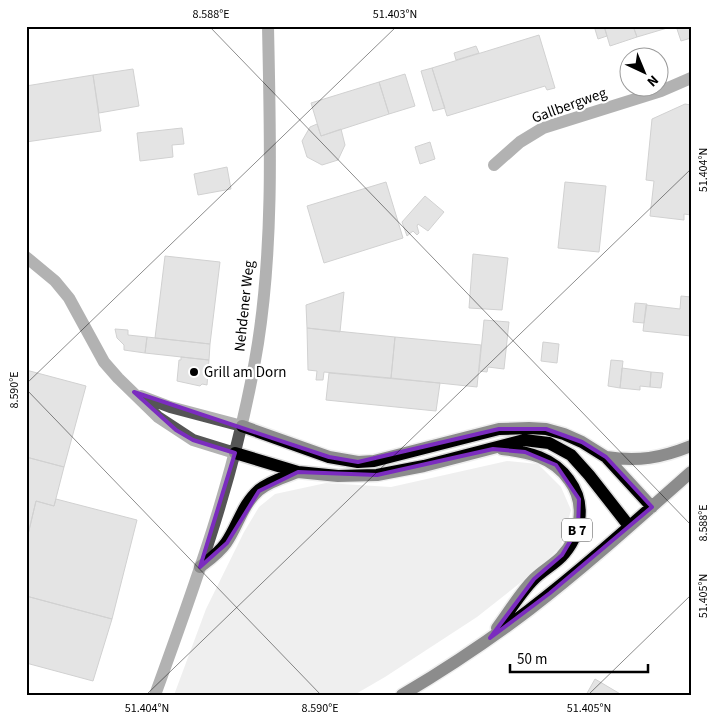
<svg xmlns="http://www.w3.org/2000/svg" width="717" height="721" font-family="'Source Sans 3',sans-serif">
<rect width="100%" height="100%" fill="#fff"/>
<path fill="#dcdcdc" d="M507,461L538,464L561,487L571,510L561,546L539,568L477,617L385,677L354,695H174L206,609L244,532L259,507L275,494L326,483L391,487Z"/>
<path fill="#c4c4c4" stroke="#999" d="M594,26H604L607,36L598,39Z
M604,26H633L637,37L610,46Z
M633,26H674L637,37Z
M676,26H691V38L681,41Z
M539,35L555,88L547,90L545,86L447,116L432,68Z
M476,46L479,53L456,60L454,53Z
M432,68L445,108L433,111L421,71Z
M133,69L139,106L99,113L93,75Z
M405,74L415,106L389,114L379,82Z
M93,75L101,131L26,142V86Z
M379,82L389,114L321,136L311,103Z
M685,104L691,105V215L684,214V220L650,216L654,181L646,180L652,119Z
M317,124L321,136L341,129L345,145L338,160L322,165L307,157L302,141L310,127Z
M182,128L184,144L172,145L173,157L140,161L137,133Z
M430,142L435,159L420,164L415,147Z
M227,167L231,189L198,195L194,174Z
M386,182L403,238L324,263L307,206Z
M565,182L606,186L599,252L558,248Z
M425,196L444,212L428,231L418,224L417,226L419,233L417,235L413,231L407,236L402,222Z
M473,254L508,258L502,310L469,308Z
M165,256L220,262L210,344L155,338Z
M344,292L340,332L307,328L306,305Z
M681,296L691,297V336L643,331L646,305L680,309Z
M635,303L647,304L644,323L633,322Z
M484,320L509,322L504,369L488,367L487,372L479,371Z
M307,328L395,337L391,378L324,372L323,380H316L317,371L308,370Z
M115,329L128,330V335L147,337L145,353L124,350V345L117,338Z
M147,337L210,344L209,360L145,353Z
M395,337L481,345L477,387L391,378Z
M543,342L559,344L557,363L541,361Z
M181,357L209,360L207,385L202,384L200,386L177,381L179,360H181Z
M611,360L623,361L620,388L608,386Z
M622,368L651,372L650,387L640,386V390L620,388Z
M26,370L86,386L64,467L26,457Z
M651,372L663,373L661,388L650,387Z
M329,373L440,383L436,411L326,400Z
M26,457L64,467L54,506L36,501L26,543Z
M56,499L137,520L112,619L26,596V543L36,501L54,506Z
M26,596L112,619L93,681L26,663Z
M595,679L622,695H586Z"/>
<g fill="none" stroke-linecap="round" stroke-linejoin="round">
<g stroke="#dbdbdb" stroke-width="15">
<path id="major" d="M242,426L329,457L358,462L374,461L499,429L529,428L546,429L564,434L582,442L606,457L652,507
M235,453L298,472L338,476L377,475L424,466L524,440L549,443L571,455L589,475L629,526
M606,457C638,462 661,458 691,446
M200,567C209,560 219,553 226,543C238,526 242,505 259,490C270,481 285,477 298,472
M497,628C509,612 520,593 534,579C542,571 553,565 561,557C581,536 587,504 569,480C553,457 528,452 502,449
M402,695C446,669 488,641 529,610C585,567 638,519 691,472"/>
</g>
<path stroke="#555" stroke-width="12" d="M494,165L520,142L543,128L661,91L691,78
M26,257L55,281L69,298L104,362L118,378L158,417L193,440L235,453
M141,396L170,407L242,426
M155,695C197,580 239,464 258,343C274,240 270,130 268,26"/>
<use href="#major" stroke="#000" stroke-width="12"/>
</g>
<path d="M0 0H717V721H0ZM134,392L329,457L358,462L499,429H546L582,442L606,457L652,507L550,593L490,638L534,579L562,555L578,528L579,499L556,465L525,452L493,449L377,475L298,472L259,491L227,543L200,567L235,453L193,440L176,430Z" fill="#fff" fill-opacity=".55" fill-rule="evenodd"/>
<path fill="none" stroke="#7b2cbf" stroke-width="4" stroke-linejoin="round" d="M134,392L329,457L358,462L499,429H546L582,442L606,457L652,507L550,593L490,638L534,579L562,555L578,528L579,499L556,465L525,452L493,449L377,475L298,472L259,491L227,543L200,567L235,453L193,440L176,430Z"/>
<path fill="none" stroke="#000" stroke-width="1" stroke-opacity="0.45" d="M209,26L691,525M26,384L397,26M26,389L321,695M146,695L691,169M588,695L691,595"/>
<circle fill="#000" stroke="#fff" stroke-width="2" cx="194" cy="372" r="5"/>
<g text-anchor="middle" stroke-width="4.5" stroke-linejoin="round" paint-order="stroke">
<rect fill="#fff" stroke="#4c4c4c" stroke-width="1" x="562" y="518.5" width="30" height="23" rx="4"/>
<g font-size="14" font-weight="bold" fill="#000">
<text x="577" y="535">B 7</text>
</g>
<g font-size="15" fill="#000" stroke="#fff">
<text transform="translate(569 105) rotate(-20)" y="5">Gallbergweg</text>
<text transform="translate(244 306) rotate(-84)" y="5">Nehdener Weg</text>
</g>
<g font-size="15" fill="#000" stroke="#fff" text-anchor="start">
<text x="204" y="377">Grill am Dorn</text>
</g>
</g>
<rect width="717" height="721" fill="none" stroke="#ffffff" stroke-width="55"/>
<g transform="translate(644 72) rotate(136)"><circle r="24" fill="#ffffff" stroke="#999999"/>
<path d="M0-4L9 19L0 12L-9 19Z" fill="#000000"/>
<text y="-8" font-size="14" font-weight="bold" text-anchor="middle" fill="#000000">N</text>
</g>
<path d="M510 664v8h138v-8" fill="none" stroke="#000000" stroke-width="2.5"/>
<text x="517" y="664" font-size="15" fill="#000000" stroke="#ffffff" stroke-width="4" paint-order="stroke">50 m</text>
<rect x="28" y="28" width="662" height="666" fill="none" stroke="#000" stroke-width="2"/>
<g font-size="12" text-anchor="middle" fill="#000">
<text x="211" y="18">8.588°E</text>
<text x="395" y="18">51.403°N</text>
<text transform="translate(703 170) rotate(-90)" y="4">51.404°N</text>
<text transform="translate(14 390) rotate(-90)" y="4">8.590°E</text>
<text transform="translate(703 523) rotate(-90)" y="4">8.588°E</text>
<text transform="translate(703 596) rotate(-90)" y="4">51.405°N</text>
<text x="147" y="712">51.404°N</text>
<text x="320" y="712">8.590°E</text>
<text x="589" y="712">51.405°N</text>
</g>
</svg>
